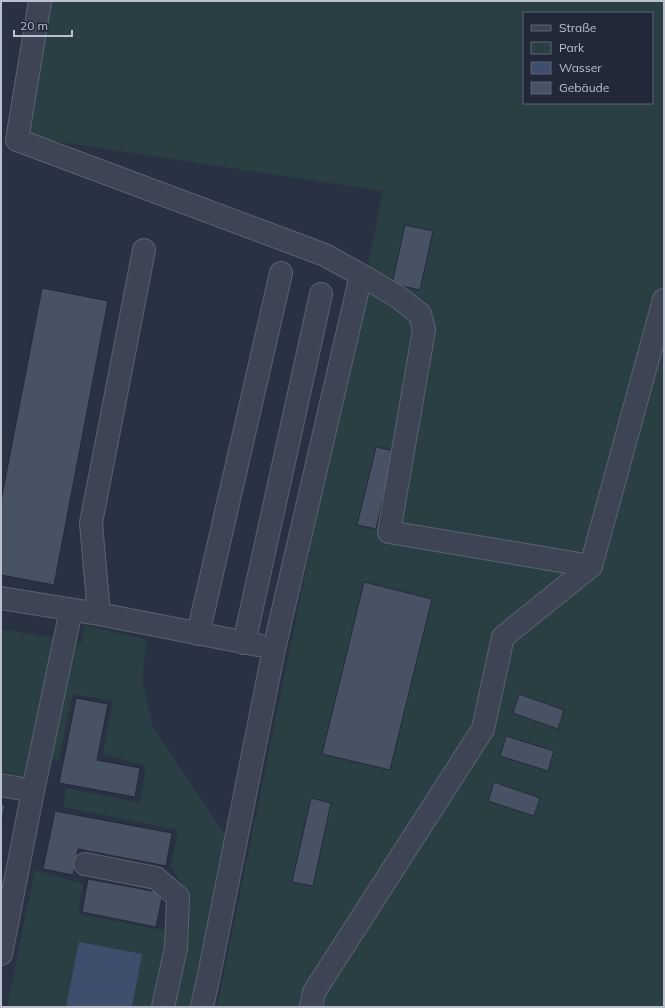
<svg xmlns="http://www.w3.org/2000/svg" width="665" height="1008" font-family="Mulish,sans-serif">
<rect width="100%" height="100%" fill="#283243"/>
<path fill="#2a3f44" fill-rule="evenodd" d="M50,1H664V1007H217L383,191L27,137ZM524,13H652V103H524Z
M84,625L147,640L142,679L153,727L226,836L192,1007H7L35,870L83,884L78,914L183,934L190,899L171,866L178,830L64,807L66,788L140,803L146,766L103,754L113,701L73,694L59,760L47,758L51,730L35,725L24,777L1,771V629L82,643Z"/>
<path fill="#3f4e6c" d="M79,942L142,954L132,1007H66Z"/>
<path fill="#485265" stroke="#232b3a" d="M405,225L433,231L420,290L392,284Z
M42,288L108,301L54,585L1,575V501Z
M376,447L394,451L376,529L357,525Z
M364,582L432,599L390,770L322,754Z
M519,694L564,710L558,729L513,713Z
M76,698L108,704L97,760L140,768L135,797L59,783Z
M506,736L554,751L548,771L500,756Z
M494,782L540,798L534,816L488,801Z
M311,798L331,803L313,886L292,882Z
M1,804L5,805L1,826Z
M55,811L172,833L166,866L78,849L73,875L43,869Z
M88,879L163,893L156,927L82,912Z"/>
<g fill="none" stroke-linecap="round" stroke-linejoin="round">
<g stroke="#5b6270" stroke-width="24">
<path id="minor" d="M40,1L17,140L325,255L361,275L274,649L209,975L202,1007
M591,566L664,300
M1,598L99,614L258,645
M99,614L91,523L144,250
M198,634L281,273
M244,643L321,294
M1,785L33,791
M85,864L156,878L178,897L176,948L163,1007
M1,954L33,791L71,610
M311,1007L314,992L483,729L503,637L591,566L389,532L424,330L420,314L398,297L361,275"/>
</g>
<use href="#minor" stroke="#3d4453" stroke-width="22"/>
</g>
<rect width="665" height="1008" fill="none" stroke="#bac0cd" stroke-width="4"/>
<rect x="523" y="12" width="130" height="92" fill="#212939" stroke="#5e6574"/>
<rect x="531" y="25" width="20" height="6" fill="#3d4453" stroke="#5e6574"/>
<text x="559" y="32" font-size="12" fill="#bac0cd">Straße</text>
<rect x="531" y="42" width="20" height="12" fill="#2a3f44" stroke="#5e6574"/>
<text x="559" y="52" font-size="12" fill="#bac0cd">Park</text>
<rect x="531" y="62" width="20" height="12" fill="#3f4e6c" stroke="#5e6574"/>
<text x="559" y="72" font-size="12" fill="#bac0cd">Wasser</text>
<rect x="531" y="82" width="20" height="12" fill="#485265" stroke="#5e6574"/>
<text x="559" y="92" font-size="12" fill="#bac0cd">Gebäude</text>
<path d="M14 30v6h58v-6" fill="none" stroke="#bac0cd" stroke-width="2"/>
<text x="20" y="30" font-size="12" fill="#bac0cd" stroke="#212939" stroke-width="3" paint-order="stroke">20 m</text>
</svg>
